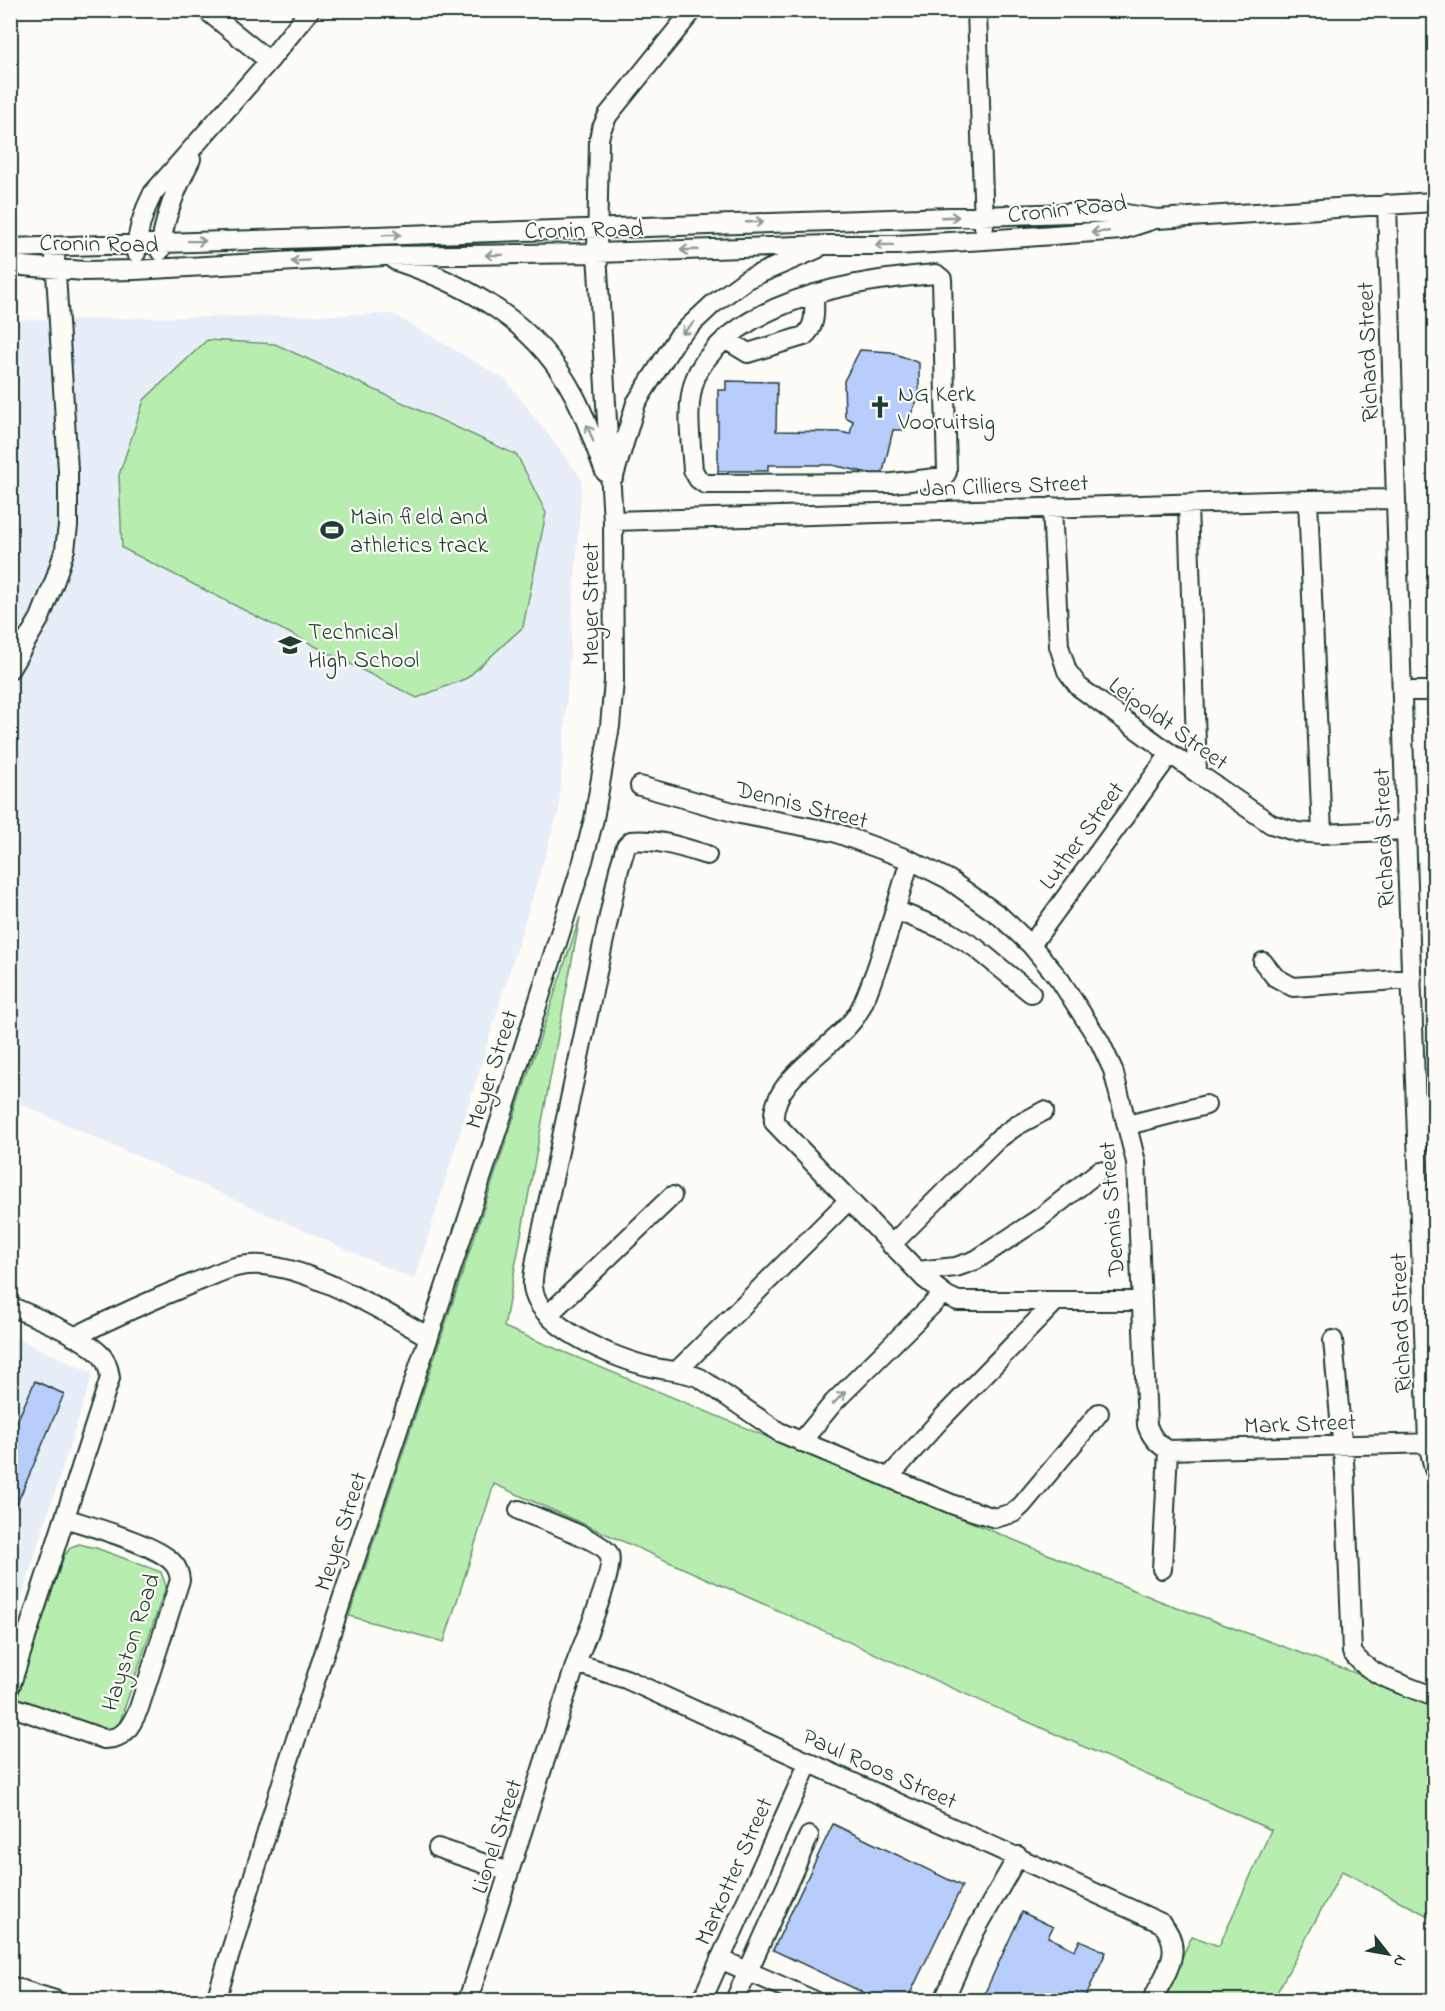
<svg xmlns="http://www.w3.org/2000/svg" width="1445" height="2011" font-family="'Indie Flower',sans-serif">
<rect width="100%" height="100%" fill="#fdfcf7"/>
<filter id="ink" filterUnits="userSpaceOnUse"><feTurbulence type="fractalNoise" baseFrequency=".0167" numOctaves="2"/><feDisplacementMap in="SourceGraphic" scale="12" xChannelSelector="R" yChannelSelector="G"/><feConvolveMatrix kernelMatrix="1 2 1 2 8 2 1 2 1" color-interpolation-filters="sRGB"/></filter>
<g filter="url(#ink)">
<path fill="#e8eef8" d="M393,314L506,380L582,479L559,810L415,1280L11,1100V320Z
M11,1336L93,1373L11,1630Z"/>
<path fill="#b7eeb0" stroke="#6b9672" stroke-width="1.5" d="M207,340L275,344L517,455L546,513L523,627L467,678L417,698L122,548L119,475L144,400Z
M580,917L504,1327L1160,1601L1434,1702V1919L1342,1871L1273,2000H1162L1192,1936L1219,1946L1271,1830L494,1484L444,1642L349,1616Z
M79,1544L96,1548L161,1572L166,1586L116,1733L109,1739L21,1703L18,1692L64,1556L71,1547Z"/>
<path fill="#b8cdfc" stroke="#1f3d34" stroke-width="1.5" d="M860,350L891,352L919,363V396L904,430H893L882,476L832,465H768V471H718V390H726V381L777,382L776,431L840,432L850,434L853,421L845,417L844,381Z
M35,1381L64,1394L10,1520V1429L13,1430Z
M833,1824L962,1886L907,2000H879L773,1950Z
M1022,1912L1053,1927L1048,1937L1075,1950L1080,1940L1106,1952L1084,2000H990L983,1997Z"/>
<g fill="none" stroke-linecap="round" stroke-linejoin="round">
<g stroke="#1f3d34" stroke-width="22">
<path id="minor" d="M206,10L269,61
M977,10L984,227
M1387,204L1406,830L1428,1443L1434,1469
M10,248L1070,213H1120L1157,219L1434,202
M160,251C164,217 176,189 191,159
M136,253C137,232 143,212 153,193L269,61L310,10
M396,261C471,286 536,323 574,395C587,419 595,447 605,472
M10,265L84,271L135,270L384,256L597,253L827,245H896L985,240L1121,230L1152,220
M936,274L942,279L947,472L944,477L893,483L705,484L698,479L693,470C691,441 685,407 695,379C699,367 707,358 715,349C767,295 865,279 936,274Z
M725,339L748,353L804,336C817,326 814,309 814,294
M614,476L636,403L678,337L713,304L747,279L817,249
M1308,500L1322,834
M1188,505L1197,773
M1052,507L1059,646L1067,671L1079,687L1197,773L1271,824L1297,832L1322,834L1406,830
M613,521L1308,500L1396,499
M10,669L40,618L55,580L65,549L68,526V470L55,257
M1402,691H1434
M640,786L740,814L834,832L910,860L948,879L1000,916L1031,945L1060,980L1100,1042L1113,1070L1136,1162L1147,1425C1151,1437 1157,1444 1168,1450
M707,855C684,848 656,838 631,841L626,846L619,869L536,1259C535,1267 532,1278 533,1287C537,1327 616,1359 651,1367C668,1371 684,1371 700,1378L779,1432L954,1505L995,1518L1013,1513L1022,1505L1099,1413
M910,860C899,897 889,933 876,970C870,985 865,1003 856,1016C834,1049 770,1078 774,1122L925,1279L947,1296L958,1301H1142
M895,910L950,932L976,948L1031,993
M1031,945L1170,754
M1263,962L1275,977L1293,987L1412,979
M1128,1125L1206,1105
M891,1245L998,1139L1016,1126L1044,1111
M917,1271L956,1267L976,1260L1040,1218L1099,1171
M10,1306C35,1317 80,1335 99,1353C106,1359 109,1369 110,1378L10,1687
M548,1315L672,1196
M74,1337C114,1317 154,1299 196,1282C212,1276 230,1266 248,1265C301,1260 384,1312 429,1337
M1333,1340L1345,1474L1352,1652C1367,1676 1409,1686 1434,1697
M677,1371L849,1200
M801,1442L834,1402L943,1294
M1168,1450L1434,1443
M889,1477L942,1418L1056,1301
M519,1510C536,1518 602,1540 609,1554C616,1568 582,1646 576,1663
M1162,1569L1168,1450
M10,1706L104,1739C125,1739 131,1726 139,1708L180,1580C179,1573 178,1568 173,1563C158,1545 89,1526 65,1518
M438,1848L509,1872
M720,1959L813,2000
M10,1986L55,2000
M216,2000L287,1766L509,1094L583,861L594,819L610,726L614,681L613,521L597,253L599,139L601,130L608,115L693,10
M468,2000L576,1663L626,1679L1161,1923C1186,1949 1165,1974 1152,2000
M702,2000L809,1762
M735,2000L809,1836
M944,2000L975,1931L1018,1856"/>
</g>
<use href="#minor" stroke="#fdfcf7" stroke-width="18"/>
</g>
<defs><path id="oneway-shaft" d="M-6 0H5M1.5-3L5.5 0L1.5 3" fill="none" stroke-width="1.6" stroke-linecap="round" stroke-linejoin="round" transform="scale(1.5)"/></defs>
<g stroke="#8e9c96">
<use href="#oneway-shaft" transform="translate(950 217) rotate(-2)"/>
<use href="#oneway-shaft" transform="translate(755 222) rotate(-2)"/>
<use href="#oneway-shaft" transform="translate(1100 232) rotate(175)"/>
<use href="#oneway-shaft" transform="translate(392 235) rotate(-2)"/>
<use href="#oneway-shaft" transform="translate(197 241) rotate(-1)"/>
<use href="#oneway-shaft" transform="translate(884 245) rotate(-180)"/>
<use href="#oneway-shaft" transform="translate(689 250) rotate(178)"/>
<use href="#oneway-shaft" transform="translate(494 255) rotate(179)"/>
<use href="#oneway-shaft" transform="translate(300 261) rotate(177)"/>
<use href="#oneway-shaft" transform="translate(688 328) rotate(136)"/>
<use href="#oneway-shaft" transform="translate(590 433) rotate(-111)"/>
<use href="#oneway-shaft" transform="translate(839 1398) rotate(-45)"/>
</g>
</g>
<defs>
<g id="church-bare" transform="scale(1.8)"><path d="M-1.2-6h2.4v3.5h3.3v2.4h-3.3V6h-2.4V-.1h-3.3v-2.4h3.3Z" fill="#1f3d34" stroke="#fdfcf7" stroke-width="2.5" paint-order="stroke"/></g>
<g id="stadium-bare" transform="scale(1.8)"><path d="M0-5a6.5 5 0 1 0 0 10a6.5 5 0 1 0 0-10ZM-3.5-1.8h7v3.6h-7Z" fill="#1f3d34" stroke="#fdfcf7" stroke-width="2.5" paint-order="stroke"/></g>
<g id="school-bare" transform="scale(1.8)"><path d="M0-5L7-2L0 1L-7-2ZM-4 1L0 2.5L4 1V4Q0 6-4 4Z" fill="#1f3d34" stroke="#fdfcf7" stroke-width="2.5" paint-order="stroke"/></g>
</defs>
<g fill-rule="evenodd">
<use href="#church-bare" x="880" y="407"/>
<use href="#stadium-bare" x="332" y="530"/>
<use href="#school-bare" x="290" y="645"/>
</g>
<g text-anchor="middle" stroke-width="4.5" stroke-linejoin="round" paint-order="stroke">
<g font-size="24" fill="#1f3d34" stroke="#fdfcf7">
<text transform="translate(1067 208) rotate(-6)" y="8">Cronin Road</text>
<text transform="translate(584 229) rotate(-1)" y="8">Cronin Road</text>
<text transform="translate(99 243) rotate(1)" y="8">Cronin Road</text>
<text transform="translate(1367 352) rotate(-92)" y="8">Richard Street</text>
<text transform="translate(1004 485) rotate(-2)" y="8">Jan Cilliers Street</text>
<text transform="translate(590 604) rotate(-90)" y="8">Meyer Street</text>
<text transform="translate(1169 723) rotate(36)" y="8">Leipoldt Street</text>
<text transform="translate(802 804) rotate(14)" y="8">Dennis Street</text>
<text transform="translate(1081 835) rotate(-54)" y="8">Luther Street</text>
<text transform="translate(1383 838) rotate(-92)" y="8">Richard Street</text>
<text transform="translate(491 1069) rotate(-72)" y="8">Meyer Street</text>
<text transform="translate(1111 1209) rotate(-94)" y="8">Dennis Street</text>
<text transform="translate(1400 1323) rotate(-92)" y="8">Richard Street</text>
<text transform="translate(1300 1423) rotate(-2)" y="8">Mark Street</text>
<text transform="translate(340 1531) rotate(-72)" y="8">Meyer Street</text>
<text transform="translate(130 1642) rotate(-72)" y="8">Hayston Road</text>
<text transform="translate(880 1768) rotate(24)" y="8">Paul Roos Street</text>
<text transform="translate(496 1836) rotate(-72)" y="8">Lionel Street</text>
<text transform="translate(733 1871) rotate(-66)" y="8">Markotter Street</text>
</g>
<g font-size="24" fill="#1f3d34" stroke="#fdfcf7" text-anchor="start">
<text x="898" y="401">NG Kerk<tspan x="898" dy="28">Vooruitsig</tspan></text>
<text x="350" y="524">Main field and<tspan x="350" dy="28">athletics track</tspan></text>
<text x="308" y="639">Technical<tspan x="308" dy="28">High School</tspan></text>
</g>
</g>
<rect width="1445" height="2011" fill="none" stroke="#fdfcf7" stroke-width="36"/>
<rect x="18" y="18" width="1409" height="1975" fill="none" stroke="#1f3d34" stroke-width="2" filter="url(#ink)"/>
<g transform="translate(1388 1954) rotate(121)" stroke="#fdfcf7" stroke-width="4.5" paint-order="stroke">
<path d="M0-4.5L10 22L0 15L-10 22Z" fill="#1f3d34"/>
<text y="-9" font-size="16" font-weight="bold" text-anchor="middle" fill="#1f3d34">N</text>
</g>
</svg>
